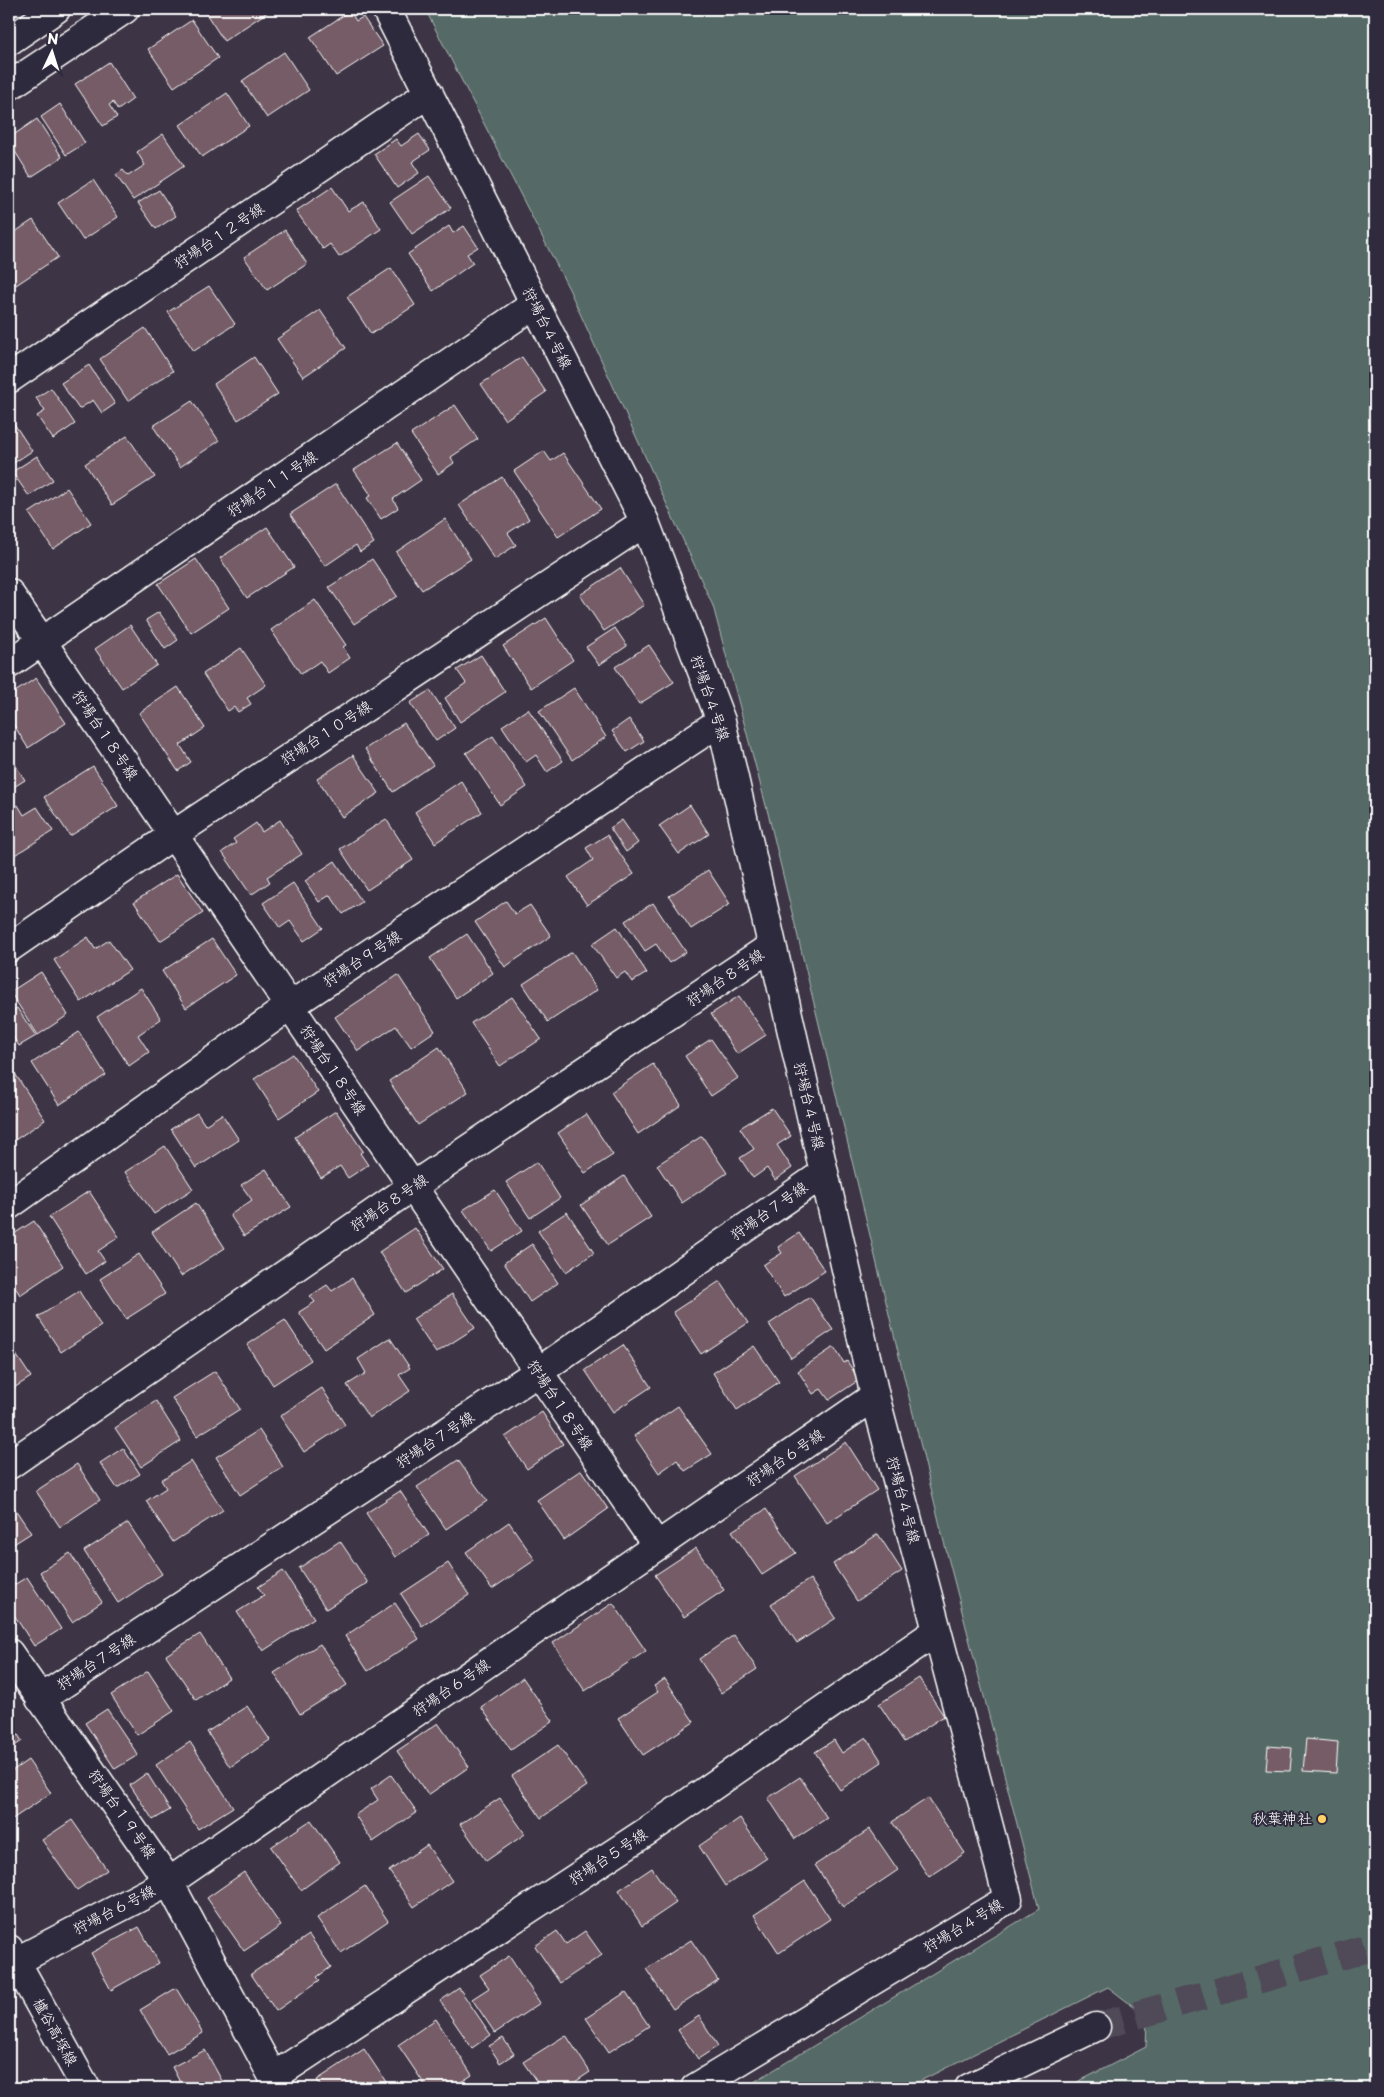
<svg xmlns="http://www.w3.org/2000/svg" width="1384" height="2097" font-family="'Playpen Sans','Klee One',sans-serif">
<rect width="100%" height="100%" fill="#3d3445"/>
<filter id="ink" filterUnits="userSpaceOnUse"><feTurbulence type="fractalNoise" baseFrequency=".02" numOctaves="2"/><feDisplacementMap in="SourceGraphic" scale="10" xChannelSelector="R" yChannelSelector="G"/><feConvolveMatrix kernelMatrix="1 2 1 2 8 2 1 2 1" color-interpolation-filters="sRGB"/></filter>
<g filter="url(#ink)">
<path fill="#556b66" stroke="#aab5b2" d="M425,9H1375V2088H1066L1146,2047L1147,2017L1108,1987L906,2088H744L1039,1909L943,1538L769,817L713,606L569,289Z"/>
<path fill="#745b66" stroke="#fff" d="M203,9H268L269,11L224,41Z
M350,11L356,21L363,17L383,46L336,76L310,37Z
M192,20L218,58L174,87L148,49Z
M284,52L309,90L267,118L242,81Z
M109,62L133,99L118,110L113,102L109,105L117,117L103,126L75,84Z
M227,93L249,126L202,157L180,125Z
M60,104L85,143L66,155L41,117Z
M37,119L62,157L31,177L9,142V138Z
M163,134L184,166L133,200L116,175L123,170L128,176L145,165L137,152Z
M419,134L430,150L412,162L419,173L397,188L374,154L396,139L401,146Z
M429,176L451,208L412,234L390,202Z
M93,180L118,217L83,240L58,203Z
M332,187L348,211L364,202L381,229L339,257L330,244L323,249L296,211Z
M159,190L176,216L156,229L138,203Z
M33,220L58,257L16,285L9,274V236Z
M449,226L453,233L464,226L478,247L467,254L473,263L433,291L408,254Z
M285,230L307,264L267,290L244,257Z
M391,268L415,305L371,334L347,297Z
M209,286L235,324L194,351L168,312Z
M320,310L346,348L303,377L277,339Z
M145,328L173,371L128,401L100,359Z
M254,357L278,394L238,420L214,384Z
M522,357L546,392L505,420L481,384Z
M89,365L115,404L102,413L93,400L79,409L61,383Z
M51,388L75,424L53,439L37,416L45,411L36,398Z
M192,401L219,441L180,467L153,426Z
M455,405L478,439L451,457L454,463L438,474L411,434Z
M9,416L32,451L9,466Z
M127,436L155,477L112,505L85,464Z
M397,443L421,480L393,499L398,508L381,519L367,498L371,495L354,470Z
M544,451L551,461L563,453L601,509L558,537L514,471Z
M37,456L53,480L29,496L12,472Z
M502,477L529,519L508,533L516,545L495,559L459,505Z
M336,484L374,543L360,552L356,545L325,566L290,514Z
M67,488L91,523L53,549L29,513Z
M445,519L471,559L422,590L396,552Z
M267,527L294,567L247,598L220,558Z
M196,559L229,608L191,633L158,584Z
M372,559L397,596L354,624L329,587Z
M620,568L644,605L604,631L580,595Z
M315,600L346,645L343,647L350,658L328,673L320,661L301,674L271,630Z
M159,612L178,640L165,649L146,620Z
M546,618L573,660L531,688L503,646Z
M130,625L157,665L122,688L95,649Z
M615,628L627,646L599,665L586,647Z
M649,645L674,682L639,704L615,667Z
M241,648L266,685L247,698L251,704L238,712L234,707L228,711L203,674Z
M481,655L505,692L460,722L445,698L466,683L457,670Z
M36,678L66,723L28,748L9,717V696Z
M178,687L205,728L180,745L191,762L178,771L139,713Z
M574,688L606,737L572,760L539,711Z
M430,690L455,728L436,741L410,703Z
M528,709L563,761L547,772L536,755L526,762L502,726Z
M629,719L644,741L627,752L612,731Z
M404,723L433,765L393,792L365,749Z
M493,736L527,787L500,805L466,753Z
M9,755L25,780L9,790Z
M353,755L379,793L342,817L317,779Z
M93,766L118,806L70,836L44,797Z
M461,781L482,812L435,843L415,812Z
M18,805L24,815L37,807L53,831L13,856L9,850V811Z
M690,805L709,834L679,854L659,826Z
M386,819L413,860L367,890L340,849Z
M280,820L302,854L267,877L270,882L251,895L222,852L236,843L233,839L256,823L262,832Z
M622,820L638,843L626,852L610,828Z
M607,835L634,874L587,905L568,877L593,860L586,848Z
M335,861L362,902L343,914L330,895L319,902L305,881Z
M708,870L730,904L691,929L669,896Z
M177,874L203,913L160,941L134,902Z
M293,883L323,928L304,941L290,921L280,928L263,903Z
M506,901L515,914L530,905L551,936L505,967L475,922Z
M653,903L686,952L669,963L656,944L645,951L625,921Z
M617,927L647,973L632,982L625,972L616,978L592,944Z
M467,934L493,973L456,998L430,958Z
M88,937L95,949L109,940L130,970L81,1002L54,960Z
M212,939L236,975L186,1008L162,971Z
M572,952L597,990L548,1022L523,984Z
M41,972L68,1015L38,1035L10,992Z
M398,975L435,1031L411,1047L396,1026L358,1051L335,1017Z
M141,988L161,1019L138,1035L149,1052L129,1066L97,1017Z
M739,996L766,1035L737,1054L711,1014Z
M512,997L541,1039L500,1066L471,1023Z
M17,1008L36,1036L19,1046L9,1030V1013Z
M79,1032L106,1075L59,1105L32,1063Z
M711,1039L738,1078L711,1096L685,1056Z
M439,1047L468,1092L418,1125L389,1081Z
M293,1054L318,1092L279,1118L254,1079Z
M653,1064L681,1105L638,1134L611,1092Z
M12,1069L45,1120L9,1144V1071Z
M772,1108L791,1136L777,1145L792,1168L775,1180L767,1168L753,1178L740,1158L754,1149L740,1128Z
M336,1111L363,1151L360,1153L368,1165L348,1178L340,1166L321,1178L295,1137Z
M197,1113L205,1125L222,1114L239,1140L196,1168L171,1129Z
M586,1114L613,1155L585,1173L558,1133Z
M702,1136L727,1173L682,1203L657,1165Z
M165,1146L193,1189L154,1214L125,1172Z
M537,1162L560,1198L530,1218L506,1182Z
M266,1169L291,1207L244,1236L230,1215L252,1200L241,1185Z
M624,1176L651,1217L608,1245L581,1205Z
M495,1190L522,1231L491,1251L463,1210Z
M89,1191L119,1237L98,1251L105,1261L86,1274L49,1217Z
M196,1203L225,1248L181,1276L152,1232Z
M567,1212L594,1253L566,1272L538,1231Z
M34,1221L63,1266L20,1295L9,1277V1237Z
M415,1228L443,1269L406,1293L379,1252Z
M799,1233L825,1271L784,1297L763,1265L782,1253L778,1247Z
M532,1244L558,1283L530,1302L504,1263Z
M139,1254L165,1294L126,1319L100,1279Z
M352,1278L375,1315L324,1349L299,1312L315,1302L310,1296L327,1285L332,1291Z
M720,1281L748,1323L701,1354L673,1312Z
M79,1291L101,1326L61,1352L38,1317Z
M452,1294L475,1328L436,1353L413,1319Z
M810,1297L833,1330L791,1358L769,1324Z
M285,1320L311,1360L273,1385L247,1345Z
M390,1338L410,1368L399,1375L410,1391L369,1418L347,1385L366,1373L358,1359Z
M9,1344L31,1377L9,1391Z
M623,1345L651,1387L613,1412L585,1370Z
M754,1346L779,1382L737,1410L713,1373Z
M834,1347L844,1363L847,1361L859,1380L829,1400L821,1389L813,1394L798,1371Z
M215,1371L240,1409L197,1436L172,1398Z
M322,1388L345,1425L304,1452L280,1416Z
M156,1401L181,1441L141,1467L115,1428Z
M678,1406L712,1454L685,1471L677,1460L659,1473L634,1436Z
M542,1412L563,1444L527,1469L505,1437Z
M259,1430L283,1467L240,1495L216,1457Z
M846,1442L877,1490L827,1523L795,1476Z
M123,1448L140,1474L117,1488L100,1463Z
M458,1460L487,1501L446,1529L417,1487Z
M191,1461L223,1510L173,1542L146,1501L166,1488L161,1480Z
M77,1464L100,1500L60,1527L36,1491Z
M581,1470L608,1509L564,1540L537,1500Z
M400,1491L429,1535L395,1557L366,1513Z
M9,1500L31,1533L9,1547Z
M766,1509L796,1553L762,1575L732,1531Z
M509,1522L535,1560L492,1589L466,1552Z
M128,1523L162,1574L118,1603L84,1551Z
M878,1534L902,1571L857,1601L833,1564Z
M340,1541L368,1583L326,1609L299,1568Z
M696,1548L724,1590L684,1617L655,1575Z
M70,1553L102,1602L72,1622L40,1572Z
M448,1563L469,1595L422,1626L401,1594Z
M283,1571L314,1618L263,1651L237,1612L264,1595L258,1587Z
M27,1577L61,1629L34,1646L9,1607V1588Z
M810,1579L836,1618L797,1643L771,1604Z
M395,1603L419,1639L368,1671L345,1636Z
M613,1603L646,1651L585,1691L553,1643Z
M200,1634L229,1678L196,1700L166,1655Z
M734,1635L757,1669L721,1693L699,1659Z
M320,1644L347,1685L300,1714L274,1673Z
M148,1671L174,1711L137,1735L111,1695Z
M523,1678L553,1721L511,1750L481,1707Z
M919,1678L944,1716L904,1742L879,1704Z
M665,1679L694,1722L643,1755L618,1718L658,1692L654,1686Z
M247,1706L270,1740L230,1767L207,1732Z
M107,1709L138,1755L115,1769L85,1723Z
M9,1721L22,1741L9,1750Z
M438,1723L469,1767L428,1795L397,1751Z
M866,1737L882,1762L840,1790L815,1752L834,1740L842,1753Z
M1306,1739L1338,1742L1336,1773L1303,1771Z
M190,1742L233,1807L198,1829L156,1765Z
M558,1745L587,1786L541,1818L512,1776Z
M1268,1746L1292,1748L1290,1771L1266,1770Z
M28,1760L51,1793L11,1820L9,1773Z
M147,1773L170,1810L153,1820L130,1785Z
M391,1775L417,1812L373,1842L355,1815L378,1800L371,1789Z
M800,1777L827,1818L795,1839L768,1798Z
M500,1798L525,1834L486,1861L460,1824Z
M928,1798L965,1853L929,1877L892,1822Z
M740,1818L767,1858L725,1886L699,1846Z
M72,1820L107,1870L77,1890L42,1840Z
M311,1820L340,1862L301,1890L271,1847Z
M870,1829L898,1870L843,1907L815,1865Z
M427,1845L452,1881L414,1907L389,1871Z
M652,1868L676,1903L642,1926L619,1890Z
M244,1872L281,1926L244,1951L207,1898Z
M805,1881L830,1919L779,1953L754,1915Z
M365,1886L388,1921L341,1953L317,1918Z
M139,1927L159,1963L111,1990L91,1953Z
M557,1931L566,1944L585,1931L602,1955L560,1983L535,1946Z
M309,1935L331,1967L317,1977L320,1980L276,2011L251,1974Z
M691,1940L718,1980L673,2009L646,1969Z
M509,1956L540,2003L495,2033L472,1999L489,1988L480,1975Z
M176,1988L203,2033L167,2054L140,2010Z
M459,1988L491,2035L472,2048L440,2001Z
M626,1992L649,2026L609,2052L586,2018Z
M699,2016L718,2046L698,2059L678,2030Z
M436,2019L472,2075L452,2088H427L398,2045Z
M566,2035L590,2072L566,2088H541L523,2062Z
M503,2038L514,2054L500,2063L489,2046Z
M364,2049L390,2088H322L317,2080Z
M205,2050L226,2088H183L172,2067Z"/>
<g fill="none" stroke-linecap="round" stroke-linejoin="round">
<path stroke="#504858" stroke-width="28" stroke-dasharray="28 14" stroke-linecap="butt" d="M1096,2027L1375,1946"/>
<g stroke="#fff" stroke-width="31">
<path id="street" d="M386,9L645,522L721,721L875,1396L1008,1899L695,2088
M9,41L56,9
M9,86L125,9
M9,379L429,93
M9,593L657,1546
M9,664L535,304
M9,948L173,835L645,522
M9,1205L290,1006L721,721
M9,1465L413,1186L772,946
M9,1653L169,1882L279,2088
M40,1699L538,1372L824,1173
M9,1965L169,1882L875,1396
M273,2077L649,1830L937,1631"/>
</g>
<g stroke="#fff" stroke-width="31">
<path id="secondary" d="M9,1949L86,2088
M969,2088L1096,2027"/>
</g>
<use href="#street" stroke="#2f2a3d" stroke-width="28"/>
<use href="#secondary" stroke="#2f2a3d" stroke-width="28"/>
</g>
</g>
<circle fill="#ffd166" stroke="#2f2a3d" stroke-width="2" cx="1322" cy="1819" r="5"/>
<g text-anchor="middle" stroke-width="4" stroke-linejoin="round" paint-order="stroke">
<g font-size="15" fill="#fff" stroke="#2f2a3d">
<text transform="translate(219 236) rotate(-34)" y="5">狩場台１２号線</text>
<text transform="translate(547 328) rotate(63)" y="5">狩場台４号線</text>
<text transform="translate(272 484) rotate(-34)" y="5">狩場台１１号線</text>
<text transform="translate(710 698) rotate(71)" y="5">狩場台４号線</text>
<text transform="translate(326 733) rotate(-33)" y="5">狩場台１０号線</text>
<text transform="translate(105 735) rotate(56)" y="5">狩場台１８号線</text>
<text transform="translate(362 959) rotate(-33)" y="5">狩場台９号線</text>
<text transform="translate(725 978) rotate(-34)" y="5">狩場台８号線</text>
<text transform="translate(333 1070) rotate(56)" y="5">狩場台１８号線</text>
<text transform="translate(809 1106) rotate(77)" y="5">狩場台４号線</text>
<text transform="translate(389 1203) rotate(-34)" y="5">狩場台８号線</text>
<text transform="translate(769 1211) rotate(-35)" y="5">狩場台７号線</text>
<text transform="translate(560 1405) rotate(56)" y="5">狩場台１８号線</text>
<text transform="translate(435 1440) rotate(-33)" y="5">狩場台７号線</text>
<text transform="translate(785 1458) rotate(-34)" y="5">狩場台６号線</text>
<text transform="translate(903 1500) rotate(75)" y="5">狩場台４号線</text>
<text transform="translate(96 1662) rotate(-33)" y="5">狩場台７号線</text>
<text transform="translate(451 1688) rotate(-34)" y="5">狩場台６号線</text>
<text transform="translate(122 1814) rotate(55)" y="5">狩場台１９号線</text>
<text transform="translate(608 1857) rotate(-33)" y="5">狩場台５号線</text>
<text transform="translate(114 1910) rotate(-27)" y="5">狩場台６号線</text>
<text transform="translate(963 1926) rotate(-31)" y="5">狩場台４号線</text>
<text transform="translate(55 2032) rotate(61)" y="5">櫨谷高塚線</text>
</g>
<g font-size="15" fill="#fff" stroke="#2f2a3d" text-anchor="end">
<text x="1312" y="1824">秋葉神社</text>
</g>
</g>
<rect width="1384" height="2097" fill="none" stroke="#2f2a3d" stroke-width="30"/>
<rect x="15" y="15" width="1354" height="2067" fill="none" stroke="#fff" stroke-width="2" filter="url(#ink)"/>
<g transform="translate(52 52) rotate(4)" stroke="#2f2a3d" stroke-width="4" paint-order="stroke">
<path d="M0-4L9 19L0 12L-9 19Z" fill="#ffffff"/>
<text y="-8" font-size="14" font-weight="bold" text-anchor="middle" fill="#ffffff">N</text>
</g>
</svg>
